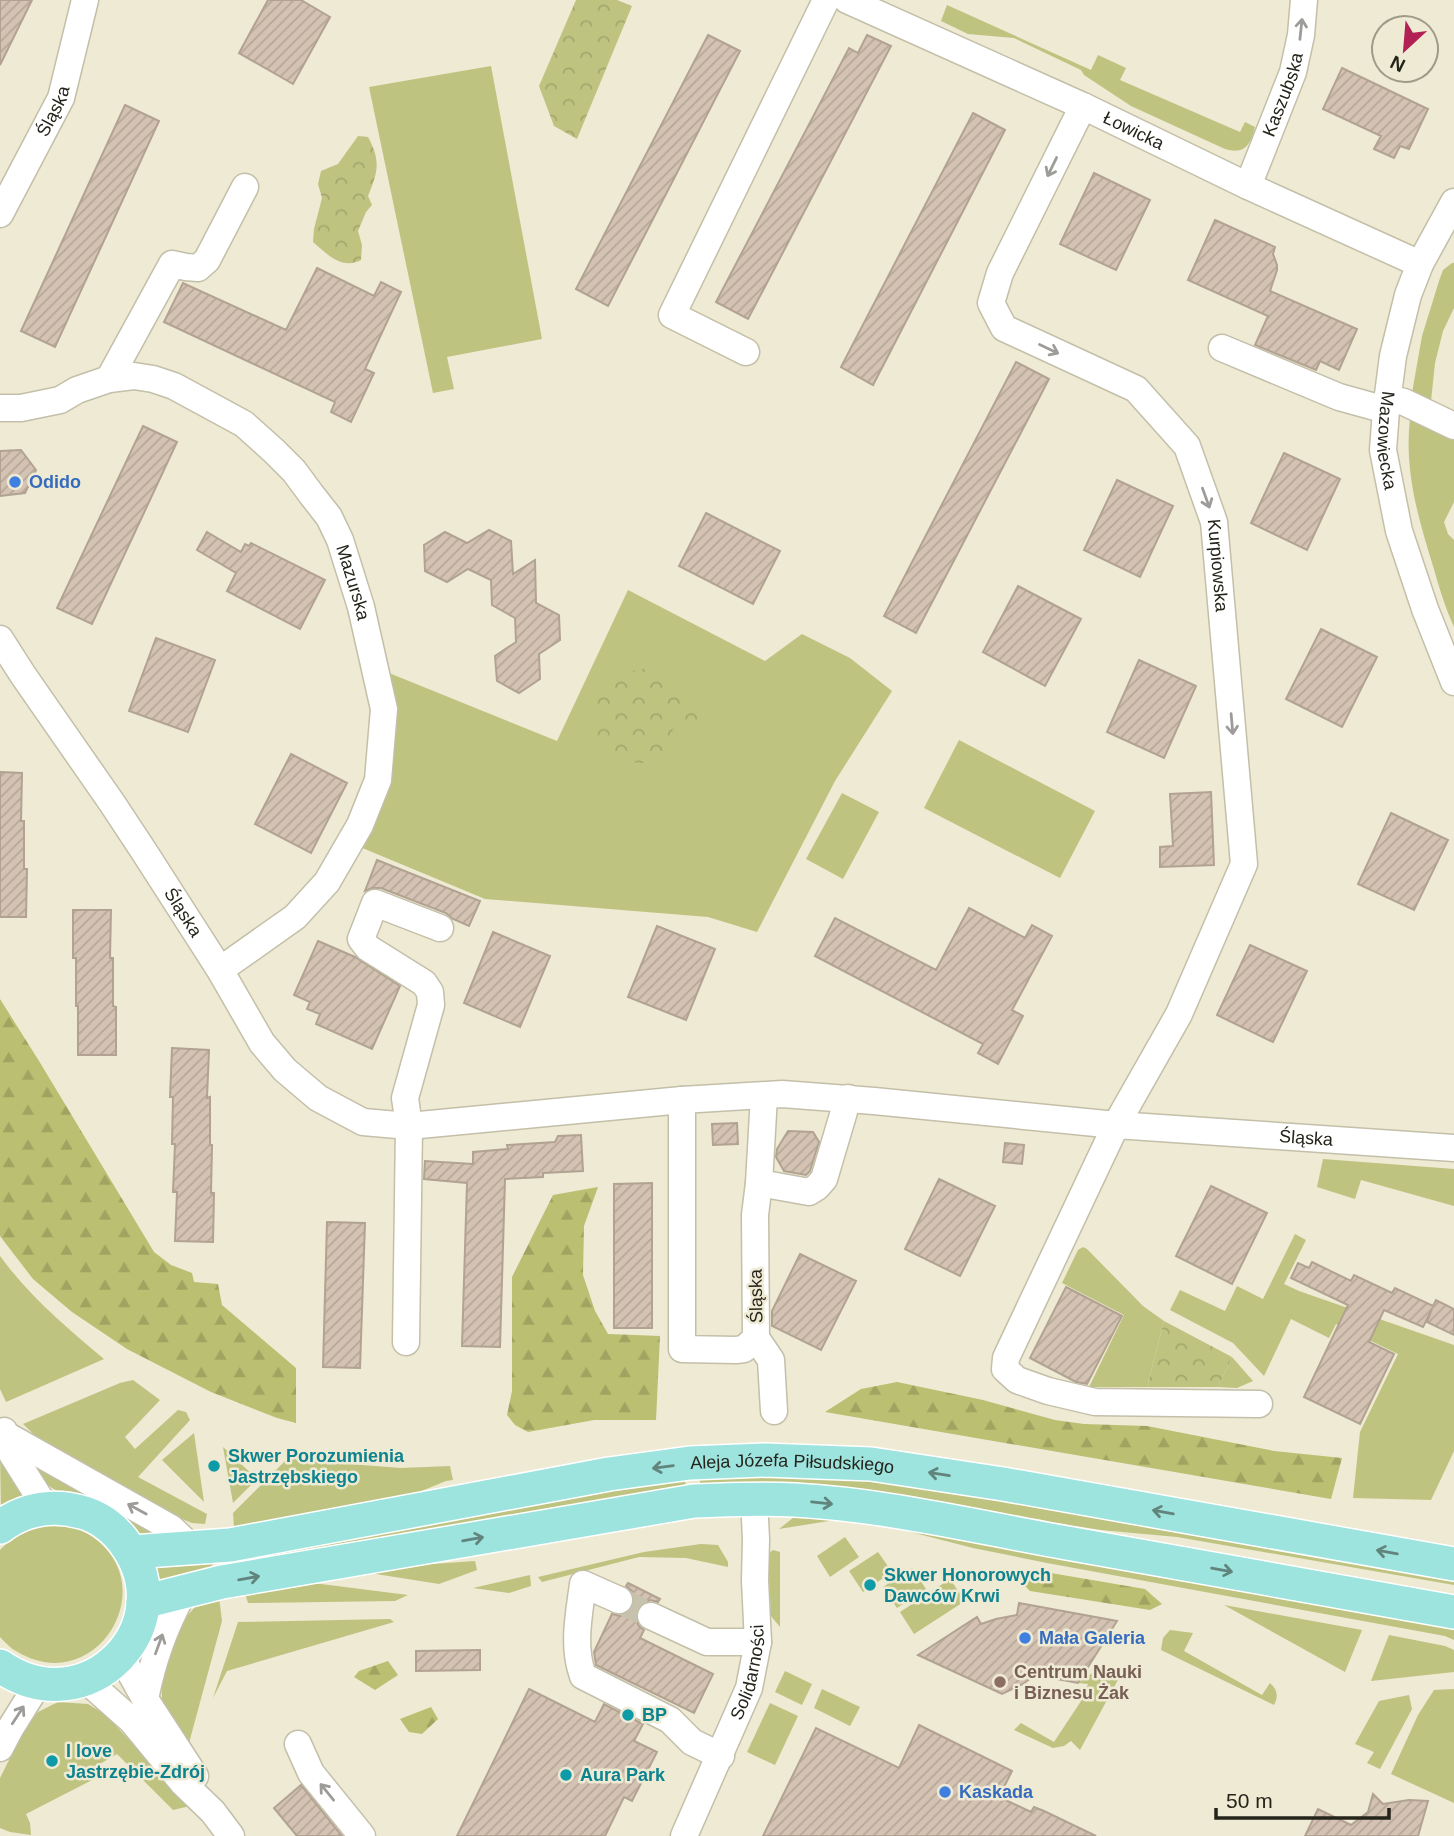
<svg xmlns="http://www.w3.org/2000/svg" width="1454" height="1836" font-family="Arial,sans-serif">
<defs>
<pattern id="forest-firs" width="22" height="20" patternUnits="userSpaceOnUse" patternTransform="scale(1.75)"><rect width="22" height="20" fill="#babf71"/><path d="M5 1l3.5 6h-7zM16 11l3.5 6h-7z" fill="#a0a461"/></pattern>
<pattern id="park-crowns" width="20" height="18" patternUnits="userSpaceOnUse" patternTransform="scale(1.75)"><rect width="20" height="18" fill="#bec380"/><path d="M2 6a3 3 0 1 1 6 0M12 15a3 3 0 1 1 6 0" fill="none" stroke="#a3a76e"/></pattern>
<pattern id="building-hatch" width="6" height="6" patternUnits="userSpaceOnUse" patternTransform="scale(1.75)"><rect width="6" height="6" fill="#d4c3b2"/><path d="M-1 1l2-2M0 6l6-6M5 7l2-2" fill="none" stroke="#b6a798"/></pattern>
</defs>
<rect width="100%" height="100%" fill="#eeead3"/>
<path fill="#bec380" d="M947,5L1091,70L1098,55L1126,68L1120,80L1240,132L1245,122L1255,127C1251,144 1245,155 1225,149L1131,106L1084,75L1081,70L1014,38L968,34L941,21Z
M491,66L542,339L447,357L454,389L433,393L369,87Z
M1452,263H1454V308L1443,331L1435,363L1431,401L1412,393L1422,336L1439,281L1443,270Z
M1410,419L1454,432V502L1444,522L1448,534L1454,540V627C1445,607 1439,587 1433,566C1418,518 1404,469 1410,419Z
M628,590L765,661L802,634L850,658L892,691L835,781L757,932L708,917L485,899L360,847L389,673L557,741Z
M959,740L1095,811L1060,878L924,808Z
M842,793L879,812L843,879L806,859Z
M1323,1159L1454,1169V1206L1361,1180L1355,1199L1317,1187Z
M1295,1234L1306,1240L1284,1284L1299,1291L1454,1345V1451L1431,1500L1353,1498L1360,1432L1398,1354L1336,1324L1329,1338L1291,1319L1264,1376L1233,1343L1170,1310L1180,1290L1225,1311L1237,1286L1263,1299Z
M1083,1247L1087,1249L1143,1306L1164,1321L1147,1387H1089L1124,1315L1062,1283L1078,1250Z
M0,1256C29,1296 66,1327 104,1359L6,1402L0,1389Z
M1232,1357L1253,1381L1237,1388L1218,1387Z
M133,1380L160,1400L125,1437L135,1449L178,1410L186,1412L190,1420L138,1477L207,1514L205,1524L192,1523L154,1508L47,1447L23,1424L120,1383Z
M194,1433L204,1502L162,1460Z
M223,1447L257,1479L233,1503Z
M0,1453L8,1473L31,1498L1,1511Z
M290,1456L297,1460L401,1468L450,1466L453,1480L446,1481L402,1499L234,1528L233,1513Z
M25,1457L174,1541L147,1543L65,1494C47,1489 35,1472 25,1457Z
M700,1473L862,1476L1454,1577V1585L1177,1537L1101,1530L1004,1515L700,1487Z
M683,1478L688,1489L242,1565L240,1552L600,1490Z
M805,1512L1454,1625V1640L1445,1636L1047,1563L973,1548L899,1529L835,1520L779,1529L793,1518Z
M55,1524C64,1526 74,1526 81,1530C171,1575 99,1702 16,1651C10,1648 5,1642 0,1637V1550C18,1532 30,1528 55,1524Z
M845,1537L859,1557L830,1577L817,1556Z
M701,1544L718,1545L728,1562V1567L686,1558L639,1557L542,1582L538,1577L644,1552Z
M773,1550L780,1552V1627L771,1616L768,1554Z
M878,1552L892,1572L863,1592L849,1571Z
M213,1561L211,1572L151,1589L146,1565L187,1566Z
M475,1561L477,1570L439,1584L376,1574V1568Z
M912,1568L926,1589L897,1608L883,1587Z
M530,1575L531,1586L509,1593L473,1588Z
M950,1579L965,1601L914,1634L900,1612Z
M313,1583L408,1595L395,1601L248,1603L245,1593Z
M219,1597L222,1621L189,1743L162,1700L161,1671L173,1632L195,1607Z
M1224,1605L1362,1630L1345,1672Z
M390,1619L394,1622L227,1671L213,1698L238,1622Z
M1170,1630L1193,1633L1184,1651L1262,1695L1270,1683C1277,1689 1279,1696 1274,1705L1161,1650L1163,1638Z
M1389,1635L1445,1646L1454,1650V1672L1371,1681Z
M1102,1666L1120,1676L1080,1750L1071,1741L1064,1746L1053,1748L1014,1730L1021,1723L1054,1742L1083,1698L1088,1684L1078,1683Z
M785,1671L812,1684L802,1705L775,1692Z
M822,1689L860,1707L850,1726L814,1708Z
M1454,1689V1803L1391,1774L1418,1715L1434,1690Z
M1409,1695L1412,1709L1380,1769L1367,1763L1374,1752L1355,1744L1379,1701Z
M58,1702L88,1704L106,1715L190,1806L173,1810L117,1754L98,1765L96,1778L26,1814L30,1823L31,1835L10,1832L0,1828V1778L25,1728L38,1712Z
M770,1703L798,1716L775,1765L747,1752Z"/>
<path fill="url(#forest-firs)" d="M0,999L39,1061L154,1252L171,1265L192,1273L194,1282L218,1284L222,1305L296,1368V1423L277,1418L211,1392L127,1349L72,1312L33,1279L0,1236Z
M598,1187L584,1226L583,1275L595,1311L608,1334L660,1336L656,1420H594L528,1432L515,1425L507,1415L512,1391V1277L553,1195Z
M897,1382L983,1400L1055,1420L1084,1424L1147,1426L1274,1451L1342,1458L1331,1499L825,1412L861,1389Z
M1033,1570L1145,1589L1162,1604L1150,1610L1030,1591L1024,1585Z
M388,1661L398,1675L375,1690L354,1677L359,1671Z
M431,1707L438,1719L422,1734L409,1732L400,1719Z"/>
<path fill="url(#park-crowns)" d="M576,0H617L632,6L577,139L554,126L539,86Z
M358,136L368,137C381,161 378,172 368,196L372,205L366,212L358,231L362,245L361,260C342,270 328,255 313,242L314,229L322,198L318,184L321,171L338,164Z
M647,668L674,679L702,712L692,727L673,729L669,750L659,764L627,762L594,736L595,691L619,674Z
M1164,1321L1232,1357L1218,1387H1147Z"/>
<path fill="url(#building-hatch)" stroke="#b2a291" stroke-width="2" d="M0,0H32L0,65Z
M268,0H301L330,17L293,84L239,53Z
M708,35L740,51L608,306L576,289Z
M867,35L891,46L748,319L716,302L849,48L858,53Z
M1342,68L1428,109L1409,149L1400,146L1394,158L1374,149L1381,136L1323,109Z
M125,105L159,121L55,347L21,331Z
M973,113L1005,130L873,385L841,367Z
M1094,173L1150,200L1116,270L1060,244Z
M1215,220L1275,247L1273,254L1277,265V270L1270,291L1357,329L1339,370L1320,361L1316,370L1255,345L1268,316L1188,280Z
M317,268L374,296L381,282L401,292L365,369L374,373L351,422L331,412L335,402L164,322L183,283L286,330Z
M1016,362L1049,379L916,633L884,616Z
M143,426L177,442L92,624L57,608Z
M21,450L36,470L25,493L0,496V451Z
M1284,453L1340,479L1307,550L1251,523Z
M1117,480L1173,506L1140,577L1084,550Z
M706,513L780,551L753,604L679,566Z
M489,530L511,541L513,574L535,560L536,603L559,615L560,640L539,654L540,679L519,693L497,681L495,656L516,642L515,618L492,605L491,580L468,569L447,582L425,571L424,545L445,532L467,543Z
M207,532L241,552L245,544L249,546L251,543L325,580L300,629L227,591L236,573L197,550Z
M1018,586L1081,619L1045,686L983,652Z
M1321,629L1377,657L1342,727L1286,699Z
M156,638L215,660L188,732L129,711Z
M1139,660L1196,686L1164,758L1107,732Z
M291,754L347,783L311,853L255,824Z
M0,772L22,773L21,821H24V869H27L26,917H0Z
M1211,792L1214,865L1160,867V847L1173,846L1170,794Z
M1391,813L1448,840L1414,910L1358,884Z
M377,860L480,901L469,926L453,919L446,913L381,888H372L365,891Z
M969,908L1025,938L1032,925L1052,936L1012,1010L1023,1016L998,1064L978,1053L983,1044L815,956L835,918L936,970Z
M73,910H111L110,958H113V1006L116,1007V1055H78V1006H76V958H73Z
M657,926L715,949L686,1020L628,997Z
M493,932L550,956L520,1027L464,1003Z
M318,941L355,957L400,986L372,1049L316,1024L320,1014L307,1009L310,1002L294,995Z
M1250,945L1307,971L1273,1042L1217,1015Z
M172,1048L209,1050L207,1098L210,1097V1145H212L211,1193H214L213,1242L175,1241L177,1192H173L175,1144H172L173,1097H170Z
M737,1123L738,1144L713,1145L712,1124Z
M788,1131L813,1132L819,1142L810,1171L806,1175L784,1171L776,1157L777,1149Z
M581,1135L583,1171L543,1173V1177L505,1179L500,1347L462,1346L467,1183L424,1179L425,1161L473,1164V1152L508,1149L507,1145L555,1142L558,1136Z
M1005,1143L1024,1145L1022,1164L1003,1162Z
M939,1179L995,1206L960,1276L905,1249Z
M652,1183V1328H614V1184Z
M1211,1186L1267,1213L1232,1284L1176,1256Z
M327,1222L365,1223L360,1368L323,1367Z
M800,1254L856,1281L821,1350L772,1326V1311Z
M1312,1262L1351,1281L1354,1275L1392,1293L1395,1288L1433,1306L1436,1300L1454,1309V1335L1427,1322L1432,1309L1423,1327L1384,1310L1369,1342L1394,1354L1360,1424L1304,1397L1348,1305L1291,1278L1298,1263L1309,1268Z
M1066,1287L1122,1316L1087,1384L1076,1382L1030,1358Z
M628,1583L660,1599L658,1602L650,1600L643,1603L637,1609L635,1618L639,1626L644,1630L640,1638L713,1674L694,1713L596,1665L594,1652L612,1614L620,1616L628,1613L634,1606V1598L632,1591L626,1586Z
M1019,1603L1117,1621L1078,1683L1035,1675L1023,1684L1002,1694L918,1655L977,1617L981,1624L996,1619L1017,1615Z
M480,1650V1670L416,1671V1651Z
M529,1689L595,1722L604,1704L643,1724L634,1741L657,1752L632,1801L624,1797L605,1836H457Z
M919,1725L1012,1771L999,1797L1031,1812L1034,1807L1044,1811L1096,1836H763L816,1728L899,1768Z
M301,1785L342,1836H297L274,1808Z
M1373,1794L1383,1804L1409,1800L1428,1801L1418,1836H1305L1318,1809L1351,1825L1368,1812Z"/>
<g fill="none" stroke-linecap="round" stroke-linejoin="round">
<path stroke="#c6c2ae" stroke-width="26" stroke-dasharray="26 13" stroke-linecap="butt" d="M619,1600L651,1616"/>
<g stroke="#c3bfa9" stroke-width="29">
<g id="minor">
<path id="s1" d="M847,0L1083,106L1248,186L1420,264"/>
<path id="s2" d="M1083,106L1000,273L991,303L1004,328L1136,389L1187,446L1214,522L1244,864L1179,1014L1116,1125L1006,1358L1005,1369L1017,1380L1048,1391L1095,1402L1259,1404"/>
<path id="s3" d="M1248,186L1293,72L1301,35L1304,0"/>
<path id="s4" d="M1454,202L1420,264L1408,295L1393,356L1386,410L1383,450L1399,531L1425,609L1454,682"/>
<path id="s5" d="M0,214L61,98L85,0"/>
<path d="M1222,348L1339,397L1386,410"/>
<path d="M746,352L672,315L826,0"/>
<path d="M109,379L172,264L186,267L198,268L207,260L245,187"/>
<path d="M1387,398L1404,402L1454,426"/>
<path id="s6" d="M0,408H21L60,400L77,390L109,379L134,376L153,379L174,386L244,424L274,451L294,471L311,494L329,517L340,540L361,607L384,709L378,780L360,825L327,882L295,917L220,970"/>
<path id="s7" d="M0,639L23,675L112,803L145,853L220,970L262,1043L285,1070L318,1098L363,1122L409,1126L682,1100L782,1094L874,1101L1116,1125L1454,1148"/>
<path d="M682,1100V1349L736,1350L744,1349L756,1338L755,1215L759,1183L764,1096"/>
<path d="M759,1183L809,1192L817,1187L824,1179L848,1098"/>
<path d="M756,1338L771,1360L774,1411"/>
<path d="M406,1342L409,1126L405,1098L431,1005L430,992L424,983L368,948L361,939L375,903L440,928"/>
<path d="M4,1431L12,1454L46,1508"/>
<path d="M6,1435L171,1528L192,1548"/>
<path d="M619,1600L583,1584C579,1615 572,1646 583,1676L670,1720L692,1742L721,1756"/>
<path d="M651,1616L707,1642H758"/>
<path d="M121,1656L145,1699L195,1776"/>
<path d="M86,1680L132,1721L183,1783L213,1812L231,1836"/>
<path d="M145,1699C153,1659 164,1629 183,1593"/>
<path d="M298,1744L311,1773L362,1836"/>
<path d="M0,1748L10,1729L38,1684"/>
<path id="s8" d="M684,1836L749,1688L758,1642L755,1581L756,1539L754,1499"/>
</g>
</g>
<g stroke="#fff" stroke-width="36">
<g id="major">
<path d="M0,1527C24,1509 52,1504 81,1512C98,1516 114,1528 124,1542C186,1624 87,1727 0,1666"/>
<path id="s9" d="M132,1552L230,1545L609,1474L690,1463L765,1460L871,1464L1003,1484L1454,1564"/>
<path d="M143,1602L222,1582L694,1501C728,1500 761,1498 795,1500C887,1505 977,1527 1067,1543C1196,1566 1325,1589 1454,1612"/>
</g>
</g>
<use href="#minor" stroke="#fff" stroke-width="26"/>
<use href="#major" stroke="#9de3de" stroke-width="33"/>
</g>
<defs><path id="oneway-shaft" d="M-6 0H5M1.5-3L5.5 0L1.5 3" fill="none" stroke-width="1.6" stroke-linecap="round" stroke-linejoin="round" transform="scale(1.75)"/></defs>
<g stroke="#9d9c98">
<use href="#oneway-shaft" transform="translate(1301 29) rotate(-84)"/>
<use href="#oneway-shaft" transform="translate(1052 167) rotate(116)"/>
<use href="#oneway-shaft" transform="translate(1049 349) rotate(25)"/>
<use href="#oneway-shaft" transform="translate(1206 498) rotate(70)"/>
<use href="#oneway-shaft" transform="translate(1232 724) rotate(85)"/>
<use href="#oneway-shaft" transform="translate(137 1509) rotate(-151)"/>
<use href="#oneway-shaft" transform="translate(159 1644) rotate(-70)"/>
<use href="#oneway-shaft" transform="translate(18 1715) rotate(-57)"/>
<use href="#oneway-shaft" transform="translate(327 1792) rotate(-129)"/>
</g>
<g stroke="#61847c">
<use href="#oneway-shaft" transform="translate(663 1467) rotate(172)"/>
<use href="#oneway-shaft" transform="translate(939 1474) rotate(-171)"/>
<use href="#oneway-shaft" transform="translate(822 1503) rotate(6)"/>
<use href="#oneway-shaft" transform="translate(1163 1512) rotate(-170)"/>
<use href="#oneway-shaft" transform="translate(473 1539) rotate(-10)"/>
<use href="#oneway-shaft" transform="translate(1387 1552) rotate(-170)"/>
<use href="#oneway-shaft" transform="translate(1222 1570) rotate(10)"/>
<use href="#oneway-shaft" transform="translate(249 1578) rotate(-10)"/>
</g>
<g fill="#3f7fe0" stroke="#eeead3" stroke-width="2.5">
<circle cx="15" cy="482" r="7"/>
<circle cx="1025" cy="1638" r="7"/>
<circle cx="945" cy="1792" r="7"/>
</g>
<g fill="#0f9aa8" stroke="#eeead3" stroke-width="2.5">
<circle cx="214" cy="1466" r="7"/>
<circle cx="870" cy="1585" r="7"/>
<circle cx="628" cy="1715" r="7"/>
<circle cx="52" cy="1761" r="7"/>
<circle cx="566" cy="1775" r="7"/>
</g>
<circle fill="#8d6e63" stroke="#eeead3" stroke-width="2.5" cx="1000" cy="1682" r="7"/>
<g text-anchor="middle" stroke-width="5" stroke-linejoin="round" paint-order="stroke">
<g font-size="18" fill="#25241b" stroke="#eeead3">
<text dy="6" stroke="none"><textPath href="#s3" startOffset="98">Kaszubska</textPath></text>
<text dy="6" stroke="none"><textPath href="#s5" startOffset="116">Śląska</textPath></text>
<text dy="6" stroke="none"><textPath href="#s1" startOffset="315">Łowicka</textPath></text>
<text dy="6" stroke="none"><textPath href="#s4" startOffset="252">Mazowiecka</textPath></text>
<text dy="6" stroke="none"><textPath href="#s2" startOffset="592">Kurpiowska</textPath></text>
<text dy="6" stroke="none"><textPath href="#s6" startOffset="457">Mazurska</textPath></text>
<text dy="6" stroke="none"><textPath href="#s7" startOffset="329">Śląska</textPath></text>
<text dy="6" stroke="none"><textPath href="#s7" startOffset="1558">Śląska</textPath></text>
<text transform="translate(756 1296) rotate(-91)" y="6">Śląska</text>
<text dy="6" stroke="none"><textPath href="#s9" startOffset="668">Aleja Józefa Piłsudskiego</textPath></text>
<text dy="6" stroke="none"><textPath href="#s8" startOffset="177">Solidarności</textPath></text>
</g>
<g font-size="18" font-weight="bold" fill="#366cbe" stroke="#eeead3" text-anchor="start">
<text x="29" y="488">Odido</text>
<text x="1039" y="1644">Mała Galeria</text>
<text x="959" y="1798">Kaskada</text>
</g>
<g font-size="18" font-weight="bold" fill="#0d838f" stroke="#eeead3" text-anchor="start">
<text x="228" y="1462">Skwer Porozumienia<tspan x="228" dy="21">Jastrzębskiego</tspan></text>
<text x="884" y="1581">Skwer Honorowych<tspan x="884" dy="21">Dawców Krwi</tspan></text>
<text x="642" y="1721">BP</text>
<text x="66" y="1757">I love<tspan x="66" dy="21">Jastrzębie-Zdrój</tspan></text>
<text x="580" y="1781">Aura Park</text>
</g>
<g font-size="18" font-weight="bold" fill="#785e54" stroke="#eeead3" text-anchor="start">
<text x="1014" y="1678">Centrum Nauki<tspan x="1014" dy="21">i Biznesu Żak</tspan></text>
</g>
</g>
<g transform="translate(1405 49) rotate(206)"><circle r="33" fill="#eeead3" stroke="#9e9b89" stroke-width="2"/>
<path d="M0-5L12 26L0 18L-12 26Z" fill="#b12154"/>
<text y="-10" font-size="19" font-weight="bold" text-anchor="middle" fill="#25241b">N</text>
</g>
<path d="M1216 1808v10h173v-10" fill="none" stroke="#25241b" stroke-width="3.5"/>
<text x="1226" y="1808" font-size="21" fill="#25241b" stroke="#eeead3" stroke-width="5" paint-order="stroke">50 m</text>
</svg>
